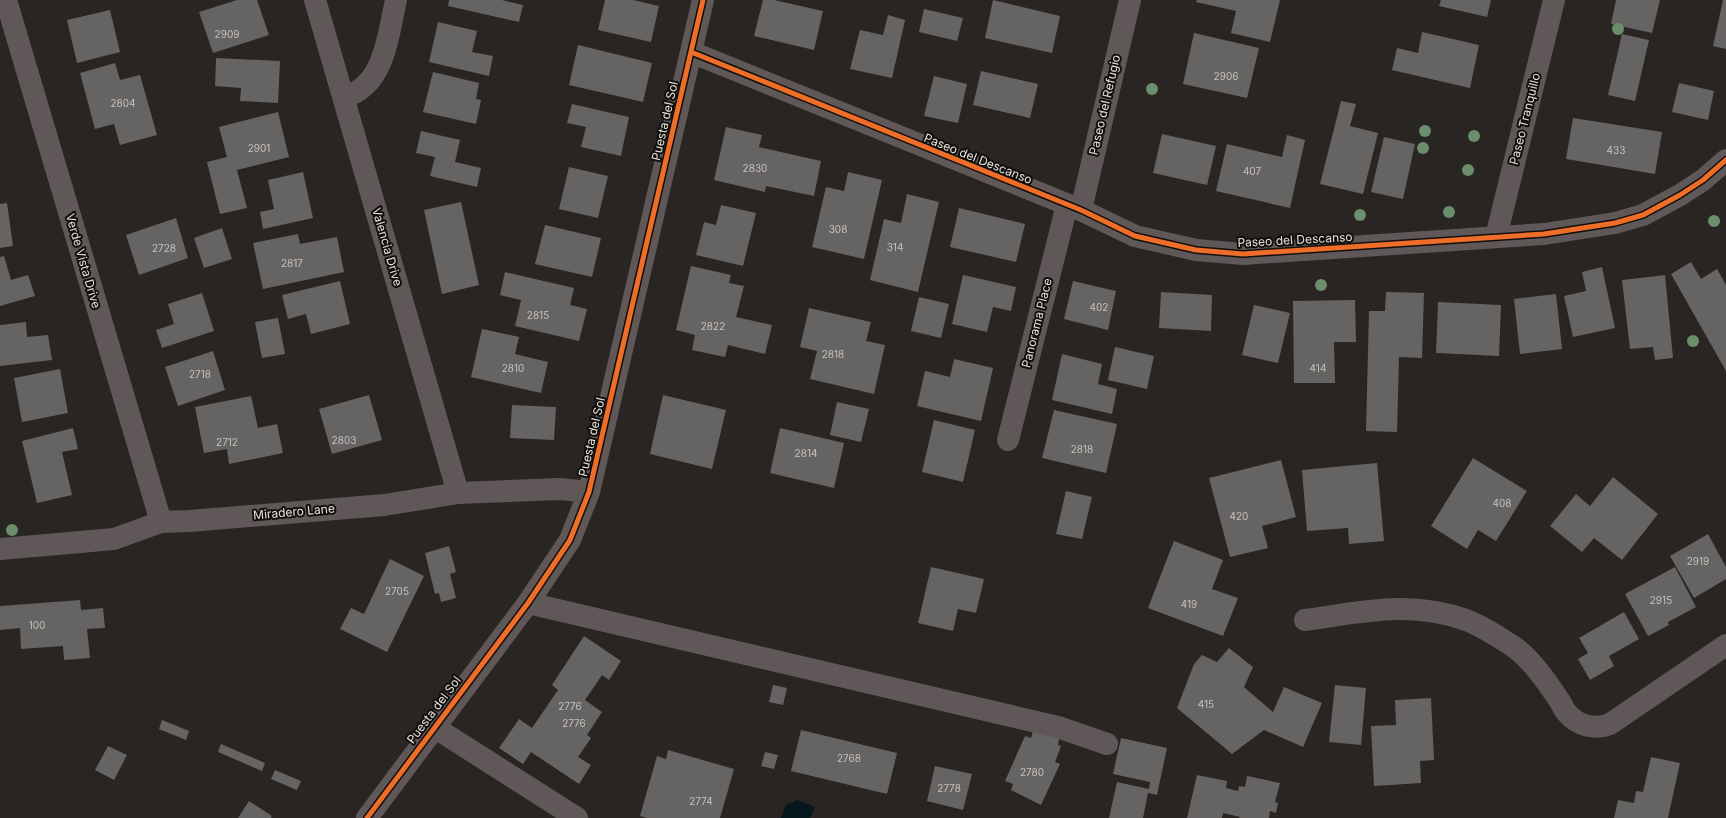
<svg xmlns="http://www.w3.org/2000/svg" width="1726" height="818" font-family="Inter,sans-serif">
<rect width="100%" height="100%" fill="#282522"/>
<path fill="#05161c" d="M797,800L815,807L810,818H781L786,805Z"/>
<path fill="#666363" d="M237,0H257L269,35L213,53L199,12Z
M449,0H502L523,5L519,22L448,6Z
M605,0H633L659,6L651,42L598,30Z
M763,0H774L823,11L814,50L754,36Z
M993,0L1060,16L1052,53L985,38Z
M1197,0H1280L1270,42L1231,33L1236,11L1196,2Z
M1441,0H1491L1487,17L1439,6Z
M1616,0H1660L1652,33L1611,24Z
M1723,0H1726V49L1713,46Z
M924,9L963,18L957,41L919,32Z
M110,10L120,52L77,63L67,20Z
M888,15L905,20L892,78L850,69L860,30L883,35Z
M438,22L477,31L472,52L493,56L489,76L429,62Z
M1422,32L1479,45L1470,88L1392,70L1397,48L1418,53Z
M1194,33L1259,48L1247,98L1183,84Z
M1622,34L1649,40L1635,101L1608,95Z
M578,45L652,63L643,102L569,85Z
M216,58L280,61L278,103L240,101L241,88L215,86Z
M115,63L120,80L140,75L157,135L120,145L114,124L95,129L80,73Z
M981,71L1038,84L1030,118L973,105Z
M433,72L479,83L476,99L481,100L476,124L423,112Z
M934,76L967,84L958,123L924,116Z
M1679,83L1714,91L1708,120L1672,112Z
M1341,101L1356,104L1350,126L1378,133L1363,194L1320,184Z
M572,104L629,117L621,156L581,147L586,127L567,123Z
M278,112L289,157L237,170L247,208L220,214L207,162L227,157L219,127Z
M1573,118L1662,132L1655,174L1566,159Z
M726,127L762,135L759,147L821,161L814,196L766,186L765,192L714,180Z
M421,131L460,140L455,162L481,168L477,187L430,176L435,157L416,153Z
M1162,134L1216,146L1207,185L1153,173Z
M1287,135L1305,140L1290,208L1216,191L1227,144L1282,157Z
M1384,137L1415,144L1403,199L1371,192Z
M569,167L608,176L598,218L559,209Z
M303,172L313,218L263,229L260,212L274,209L268,180Z
M848,172L882,180L864,259L812,247L826,187L844,191Z
M907,194L939,202L918,292L870,280L884,219L901,223Z
M461,202L479,285L442,294L424,210Z
M7,203L13,246L0,248V204Z
M721,205L756,213L743,266L696,255L704,222L716,225Z
M959,208L1025,224L1016,262L950,247Z
M176,218L188,258L139,275L126,235Z
M545,225L601,238L592,277L535,264Z
M222,228L232,259L204,268L194,238Z
M298,234L300,244L337,237L344,272L263,289L253,243Z
M4,256L11,280L28,275L35,296L0,306V257Z
M1691,262L1701,279L1717,269L1726,285V371L1671,274Z
M691,266L731,275L729,283L744,286L736,317L772,325L765,354L728,345L725,357L692,350L695,335L676,330Z
M1602,267L1615,328L1573,337L1564,296L1586,291L1582,272Z
M505,272L574,288L570,305L587,309L579,341L515,326L521,300L500,295Z
M963,275L1016,287L1011,311L993,307L987,332L952,324Z
M1665,275L1673,358L1655,360L1653,347L1630,349L1622,280Z
M340,281L350,324L311,334L306,314L288,319L282,295Z
M1073,281L1116,291L1108,330L1064,319Z
M1161,292L1212,295L1211,331L1159,328Z
M1386,292L1424,293L1422,358L1399,357L1397,432L1366,431L1369,311H1385Z
M202,293L214,331L162,348L156,330L174,324L168,304Z
M1556,294L1562,349L1520,354L1514,299Z
M919,297L949,304L941,338L911,331Z
M1355,300L1356,342H1334L1335,383H1294L1293,301Z
M1438,302L1501,305L1499,356L1436,353Z
M1254,305L1290,313L1278,363L1242,355Z
M809,308L871,322L866,341L885,345L874,394L810,379L817,351L800,347Z
M278,318L285,354L262,358L255,322Z
M26,322L27,337L48,335L52,360L0,366V325Z
M482,329L519,337L515,354L548,362L541,393L471,377Z
M1115,347L1154,356L1147,389L1108,380Z
M213,351L225,390L178,406L165,367Z
M1062,354L1102,364L1098,384L1117,389L1112,414L1052,400Z
M954,359L993,368L981,421L917,406L925,371L950,377Z
M60,369L68,413L22,422L14,378Z
M369,395L382,440L332,454L319,409Z
M663,395L726,410L712,469L650,454Z
M251,396L258,428L277,424L283,453L229,464L227,449L204,453L195,407Z
M837,402L869,409L861,442L830,435Z
M512,405L556,407L554,440L510,438Z
M1054,410L1117,424L1106,473L1042,458Z
M934,420L975,430L963,482L922,472Z
M73,428L78,449L62,452L72,495L37,503L22,441Z
M780,428L844,443L834,488L770,473Z
M1473,458L1527,491L1496,541L1478,530L1467,549L1431,526Z
M1281,460L1296,517L1262,526L1268,548L1230,557L1209,478Z
M1377,463L1384,541L1349,544L1348,528L1307,531L1302,470Z
M1613,477L1658,514L1622,560L1594,538L1582,552L1550,526L1576,494L1590,506Z
M1066,491L1092,497L1082,539L1056,534Z
M1708,534L1726,567V579L1694,598L1670,556Z
M1174,541L1223,560L1212,589L1238,598L1223,636L1148,608Z
M449,546L456,572L450,574L456,598L441,602L439,593L435,594L425,553Z
M390,559L424,576L387,652L340,629L351,608L364,614Z
M931,567L984,579L976,613L958,609L953,631L918,623Z
M1675,567L1696,607L1668,622L1669,625L1648,636L1625,594Z
M80,600L81,610L103,608L105,628L87,629L90,658L64,660L63,646L21,649L20,628L0,630V606Z
M1624,612L1639,639L1609,656L1614,666L1590,680L1578,659L1588,653L1579,638Z
M584,636L621,661L609,680L602,675L585,700L602,712L587,735L591,738L578,757L591,765L579,784L531,752L523,764L499,748L519,719L532,728L558,690L552,685Z
M1229,648L1253,667L1244,687L1273,712L1284,687L1322,703L1303,747L1264,730L1232,754L1177,708L1194,664L1202,655L1217,662Z
M773,685L787,688L783,705L769,702Z
M1335,685L1366,688L1361,745L1329,742Z
M1431,698L1434,760L1420,761L1421,783L1374,786L1371,726L1396,725L1395,700Z
M162,720L189,731L186,740L159,729Z
M1034,728L1060,734L1058,745L1061,746L1055,762L1060,764L1041,805L1011,790L1013,784L1005,781L1025,736L1031,738Z
M801,730L897,753L887,794L791,771Z
M1121,738L1167,748L1157,795L1148,793L1143,818H1109L1117,782L1149,789L1150,782L1113,774Z
M221,744L265,763L262,771L218,752Z
M108,746L127,755L114,780L95,770Z
M668,750L734,769L720,818H647L640,816L657,756L666,759Z
M765,752L778,755L774,769L761,766Z
M1651,757L1680,763L1668,818H1614L1618,800L1634,803L1636,791L1643,792Z
M935,766L972,774L963,810L927,801Z
M275,770L301,781L297,790L271,779Z
M1197,775L1227,781L1226,788L1238,791L1239,786L1245,787L1247,776L1280,783L1275,802L1278,803L1276,813L1270,811L1269,818H1239L1240,817L1223,813L1222,818H1187Z
M249,801L272,816L271,818H238Z"/>
<g fill="none" stroke-linecap="round" stroke-linejoin="round">
<path stroke="#605858" stroke-width="22" d="M6,0L161,522
M315,0L458,493
M691,52L1081,210L1135,236L1196,250L1243,254L1544,234L1615,223L1643,215L1680,195L1703,180L1726,160
M344,97C385,86 388,35 396,0
M1081,210L1130,0
M1496,237L1554,0
M1008,440L1067,205
M0,549L114,539L161,522L189,521L384,505L458,493L560,489L589,492
M528,603L1058,727L1107,744
M1305,620C1363,612 1409,600 1466,620C1484,627 1499,637 1514,647C1532,660 1547,682 1559,700C1562,704 1563,709 1567,713C1578,726 1595,730 1610,724L1726,645
M434,727L577,818
M367,818L528,603L570,540L589,492L703,0"/>
<g stroke="#110f0c" stroke-width="8">
<path id="cycleway" d="M691,52L1081,210L1135,236L1196,250L1243,254L1544,234L1615,223L1643,215L1680,195L1703,180L1726,160
M367,818L528,603L570,540L589,492L703,0"/>
</g>
<use href="#cycleway" stroke="#ee6e29" stroke-width="5"/>
</g>
<g fill="#6c8e6c">
<circle cx="1618" cy="29" r="6"/>
<circle cx="1152" cy="89" r="6"/>
<circle cx="1425" cy="131" r="6"/>
<circle cx="1474" cy="136" r="6"/>
<circle cx="1423" cy="148" r="6"/>
<circle cx="1468" cy="170" r="6"/>
<circle cx="1449" cy="212" r="6"/>
<circle cx="1360" cy="215" r="6"/>
<circle cx="1714" cy="221" r="6"/>
<circle cx="1321" cy="285" r="6"/>
<circle cx="1693" cy="341" r="6"/>
<circle cx="12" cy="530" r="6"/>
</g>
<g text-anchor="middle" stroke-width="4" stroke-linejoin="round" paint-order="stroke">
<g font-size="10" fill="#c5c2be">
<text x="227" y="38">2909</text>
<text x="1226" y="80">2906</text>
<text x="123" y="107">2804</text>
<text x="259" y="152">2901</text>
<text x="1616" y="154">433</text>
<text x="755" y="172">2830</text>
<text x="1252" y="175">407</text>
<text x="838" y="233">308</text>
<text x="895" y="251">314</text>
<text x="164" y="252">2728</text>
<text x="292" y="267">2817</text>
<text x="1099" y="311">402</text>
<text x="538" y="319">2815</text>
<text x="713" y="330">2822</text>
<text x="833" y="358">2818</text>
<text x="513" y="372">2810</text>
<text x="1318" y="372">414</text>
<text x="200" y="378">2718</text>
<text x="344" y="444">2803</text>
<text x="227" y="446">2712</text>
<text x="1082" y="453">2818</text>
<text x="806" y="457">2814</text>
<text x="1502" y="507">408</text>
<text x="1239" y="520">420</text>
<text x="1698" y="565">2919</text>
<text x="397" y="595">2705</text>
<text x="1661" y="604">2915</text>
<text x="1189" y="608">419</text>
<text x="37" y="629">100</text>
<text x="1206" y="708">415</text>
<text x="570" y="710">2776</text>
<text x="574" y="727">2776</text>
<text x="849" y="762">2768</text>
<text x="1032" y="776">2780</text>
<text x="949" y="792">2778</text>
<text x="701" y="805">2774</text>
</g>
<g font-size="12" fill="#e5e1dd" stroke="#110f0c">
<text transform="translate(1105 105) rotate(-77)" y="4">Paseo del Refugio</text>
<text transform="translate(1525 119) rotate(-76)" y="4">Paseo Tranquillo</text>
<text transform="translate(665 121) rotate(-77)" y="4">Puesta del Sol</text>
<text transform="translate(978 159) rotate(22)" y="4">Paseo del Descanso</text>
<text transform="translate(1295 240) rotate(-3)" y="4">Paseo del Descanso</text>
<text transform="translate(387 247) rotate(74)" y="4">Valencia Drive</text>
<text transform="translate(83 261) rotate(74)" y="4">Verde Vista Drive</text>
<text transform="translate(1037 323) rotate(-76)" y="4">Panorama Place</text>
<text transform="translate(592 437) rotate(-77)" y="4">Puesta del Sol</text>
<text transform="translate(294 512) rotate(-5)" y="4">Miradero Lane</text>
<text transform="translate(434 710) rotate(-53)" y="4">Puesta del Sol</text>
</g>
</g>
</svg>
